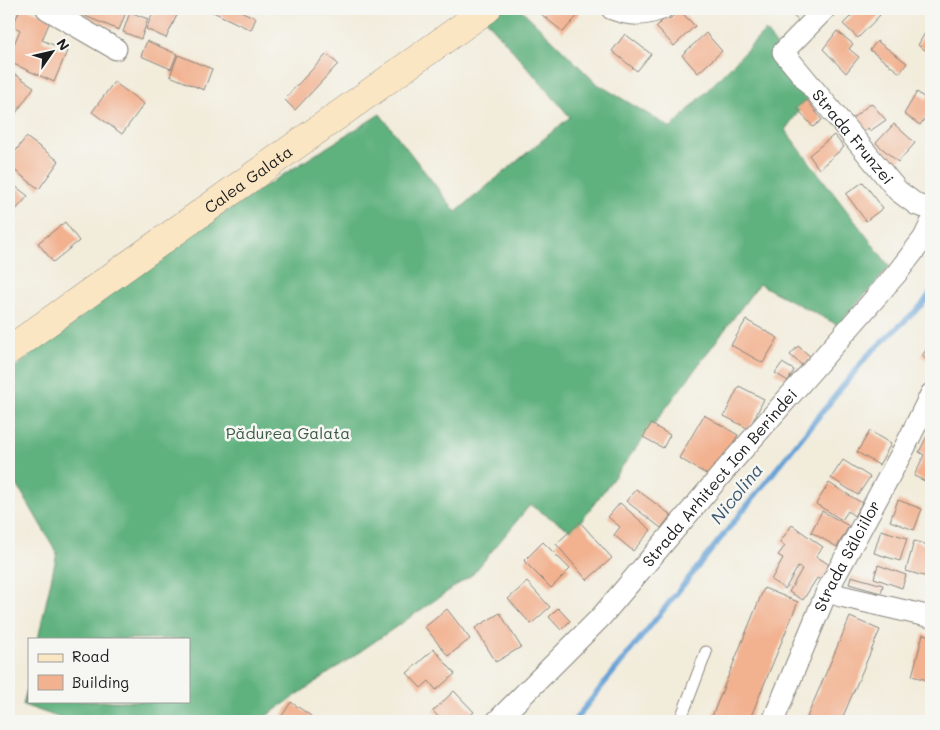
<svg xmlns="http://www.w3.org/2000/svg" width="940" height="730" font-family="Mali,sans-serif">
<rect width="100%" height="100%" fill="#f6f6f2"/>
<filter id="ink" filterUnits="userSpaceOnUse"><feTurbulence type="fractalNoise" baseFrequency=".02" numOctaves="2"/><feDisplacementMap in="SourceGraphic" scale="10" xChannelSelector="R" yChannelSelector="G"/><feConvolveMatrix kernelMatrix="1 2 1 2 8 2 1 2 1" color-interpolation-filters="sRGB"/></filter>
<filter id="wash" filterUnits="userSpaceOnUse"><feTurbulence type="fractalNoise" baseFrequency=".0096" numOctaves="4" result="noise"/><feDisplacementMap in="SourceGraphic" scale="20" xChannelSelector="R" yChannelSelector="G"/><feGaussianBlur stdDeviation="1.12" result="paint"/><feColorMatrix in="noise" values="0 0 0 0 0 0 0 0 0 0 0 0 0 0 0 0 0 1.4 0 .05"/><feComposite in="paint" operator="in"/></filter>
<g filter="url(#wash)">
<rect width="100%" height="100%" fill="#f2ecdb"/>
<path fill="#5fb17e" stroke="#3e664d" d="M477,9H521L596,83L671,128L765,31L814,90L785,130L890,267L838,325L759,284L573,532L530,505L473,574L259,721H69L23,705L29,680V701H189V639H38L57,553L9,471V372L165,249L380,114L456,212L570,117Z"/>
<g fill="none" stroke-linecap="round" stroke-linejoin="round">
<path stroke="#65a1d5" stroke-width="5.5" d="M574,721L868,355L922,305L931,292"/>
</g>
<g id="blocks">
<path fill="#f2b18f" d="M20,9H29L51,19L42,40L67,51L54,82L9,62V56L20,30L13,26Z
M88,9H119L126,12L119,30L85,16Z
M155,9H180L166,38L146,29Z
M212,9H236L256,18L251,30L211,11Z
M545,9H575L580,13L563,32L541,14Z
M785,9H809L799,21Z
M858,9H873L880,15L858,38L843,24Z
M679,10L695,26L674,46L656,27L667,16L670,19Z
M130,12L148,19L141,39L123,32Z
M931,23V54L918,45Z
M837,31L853,44L849,49L859,57L846,73L823,49Z
M706,33L722,51L698,73L682,55Z
M625,34L651,54L637,71L612,51Z
M147,41L177,54L171,69L141,56Z
M877,41L907,63L900,73L870,50Z
M327,54L338,64L295,110L284,99Z
M178,55L212,69L204,90L170,76Z
M9,70L34,87L14,116L9,113Z
M114,82L144,104L122,134L92,112Z
M917,92L926,99L931,92V122L925,118L920,125L904,114Z
M807,100L822,120L813,127L797,108Z
M871,103L886,120L870,131L868,128L859,135L848,122Z
M894,124L915,143L898,162L876,143Z
M834,135L844,147L819,169L809,155Z
M26,137L59,161L39,189L9,166V160Z
M863,182L883,208L866,221L846,194Z
M15,186L28,196L13,213L9,210V194Z
M65,222L79,241L53,262L38,243Z
M746,320L778,338L763,363L731,345Z
M931,342V362L922,356Z
M798,346L811,357L803,366L790,355Z
M782,363L794,370L788,381L775,373Z
M739,386L764,399L749,429L724,416Z
M704,415L738,435L713,478L679,458Z
M651,424L670,435L663,448L643,437Z
M931,428V484L914,476L924,455L919,452Z
M870,431L891,444L879,465L857,452Z
M843,460L870,477L858,495L831,478Z
M829,483L862,503L854,516L848,511L842,520L816,504Z
M636,489L671,515L661,528L626,501Z
M898,500L922,509L914,530L890,521Z
M620,503L651,530L633,551L614,535L620,527L608,517Z
M822,511L849,526L837,547L811,532Z
M580,522L612,558L587,580L556,544Z
M792,525L823,547L816,556L834,568L824,582L817,578L803,600L789,592L802,569L798,567L785,589L771,580L783,558L778,555L785,546L780,542Z
M881,530L907,538L900,561L874,553Z
M914,541L931,546V578L906,571Z
M543,542L570,569L551,588L524,561Z
M878,565L906,575L902,588L874,578Z
M851,576L883,585L881,593L849,584Z
M527,582L550,607L531,624L508,599Z
M764,588L798,602L749,721H710Z
M558,608L570,621L561,630L549,617Z
M447,609L470,639L448,656L425,627Z
M500,613L521,647L496,662L475,628Z
M850,617L880,630L841,721H817L807,717Z
M923,634L931,636V681L912,676Z
M434,649L455,674L436,690L429,681L421,688L407,673Z
M454,691L474,712L464,721H442L433,711Z
M291,702L311,716L308,721H284L280,719Z"/>
</g>
</g>
<g filter="url(#ink)">
<use href="#blocks" fill-opacity="0" stroke="#87847c" stroke-width="1"/>
<g fill="none" stroke-linecap="round" stroke-linejoin="round">
<g stroke="#87847c" stroke-width="13">
<path id="lane" d="M680,721L706,652"/>
</g>
<g stroke="#87847c" stroke-width="23">
<g id="street">
<path d="M47,9L116,49"/>
<path d="M612,9C631,16 642,16 662,9"/>
<path id="s1" d="M825,9L783,52L898,191L917,205L931,209"/>
<path d="M827,591L841,596L931,617"/>
<path id="s2" d="M497,721L601,617L732,462L897,273L924,238L931,223"/>
<path id="s3" d="M773,721L827,591L905,447L931,394"/>
</g>
</g>
<g stroke="#87847c" stroke-width="29">
<g id="secondary">
<path id="s4" d="M9,350L487,9"/>
</g>
</g>
<use href="#lane" stroke="#fff" stroke-width="11"/>
<use href="#street" stroke="#fff" stroke-width="21"/>
<use href="#secondary" stroke="#fbe6c4" stroke-width="28"/>
</g>
</g>
<g text-anchor="middle" stroke-width="5" stroke-linejoin="round" paint-order="stroke">
<g font-size="16" fill="#1c1c1c" stroke="#f6f6f2">
<text dy="6" stroke="none"><textPath href="#s1" startOffset="170">Strada Frunzei</textPath></text>
<text dy="6" stroke="none"><textPath href="#s4" startOffset="294">Calea Galata</textPath></text>
<text dy="6" stroke="none"><textPath href="#s2" startOffset="330">Strada Arhitect Ion Berindei</textPath></text>
<text dy="6" stroke="none"><textPath href="#s3" startOffset="181">Strada Sălciilor</textPath></text>
</g>
<g font-size="16" fill="#3b5a46" stroke="#f6f6f2">
<text x="288" y="439">Pădurea Galata</text>
</g>
<g font-size="18" font-style="italic" fill="#3d586f" stroke="#f6f6f2">
<text transform="translate(737 494) rotate(-51)" y="6">Nicolina</text>
</g>
</g>
<rect width="940" height="730" fill="none" stroke="#f6f6f2" stroke-width="30"/>
<rect x="28" y="638" width="162" height="65" fill="#f6f6f2" stroke="#9f9f9c"/>
<rect x="38" y="654" width="25" height="8" fill="#fbe6c4" stroke="#9f9f9c"/>
<text x="72" y="662" font-size="15" fill="#1c1c1c">Road</text>
<rect x="38" y="675" width="25" height="15" fill="#f2b18f" stroke="#9f9f9c"/>
<text x="72" y="688" font-size="15" fill="#1c1c1c">Building</text>
<g transform="translate(52 52) rotate(56)" stroke="#f6f6f2" stroke-width="4" paint-order="stroke">
<path d="M0-4L9 19L0 12L-9 19Z" fill="#1c1c1c"/>
<text y="-8" font-size="14" font-weight="bold" text-anchor="middle" fill="#1c1c1c">N</text>
</g>
</svg>
